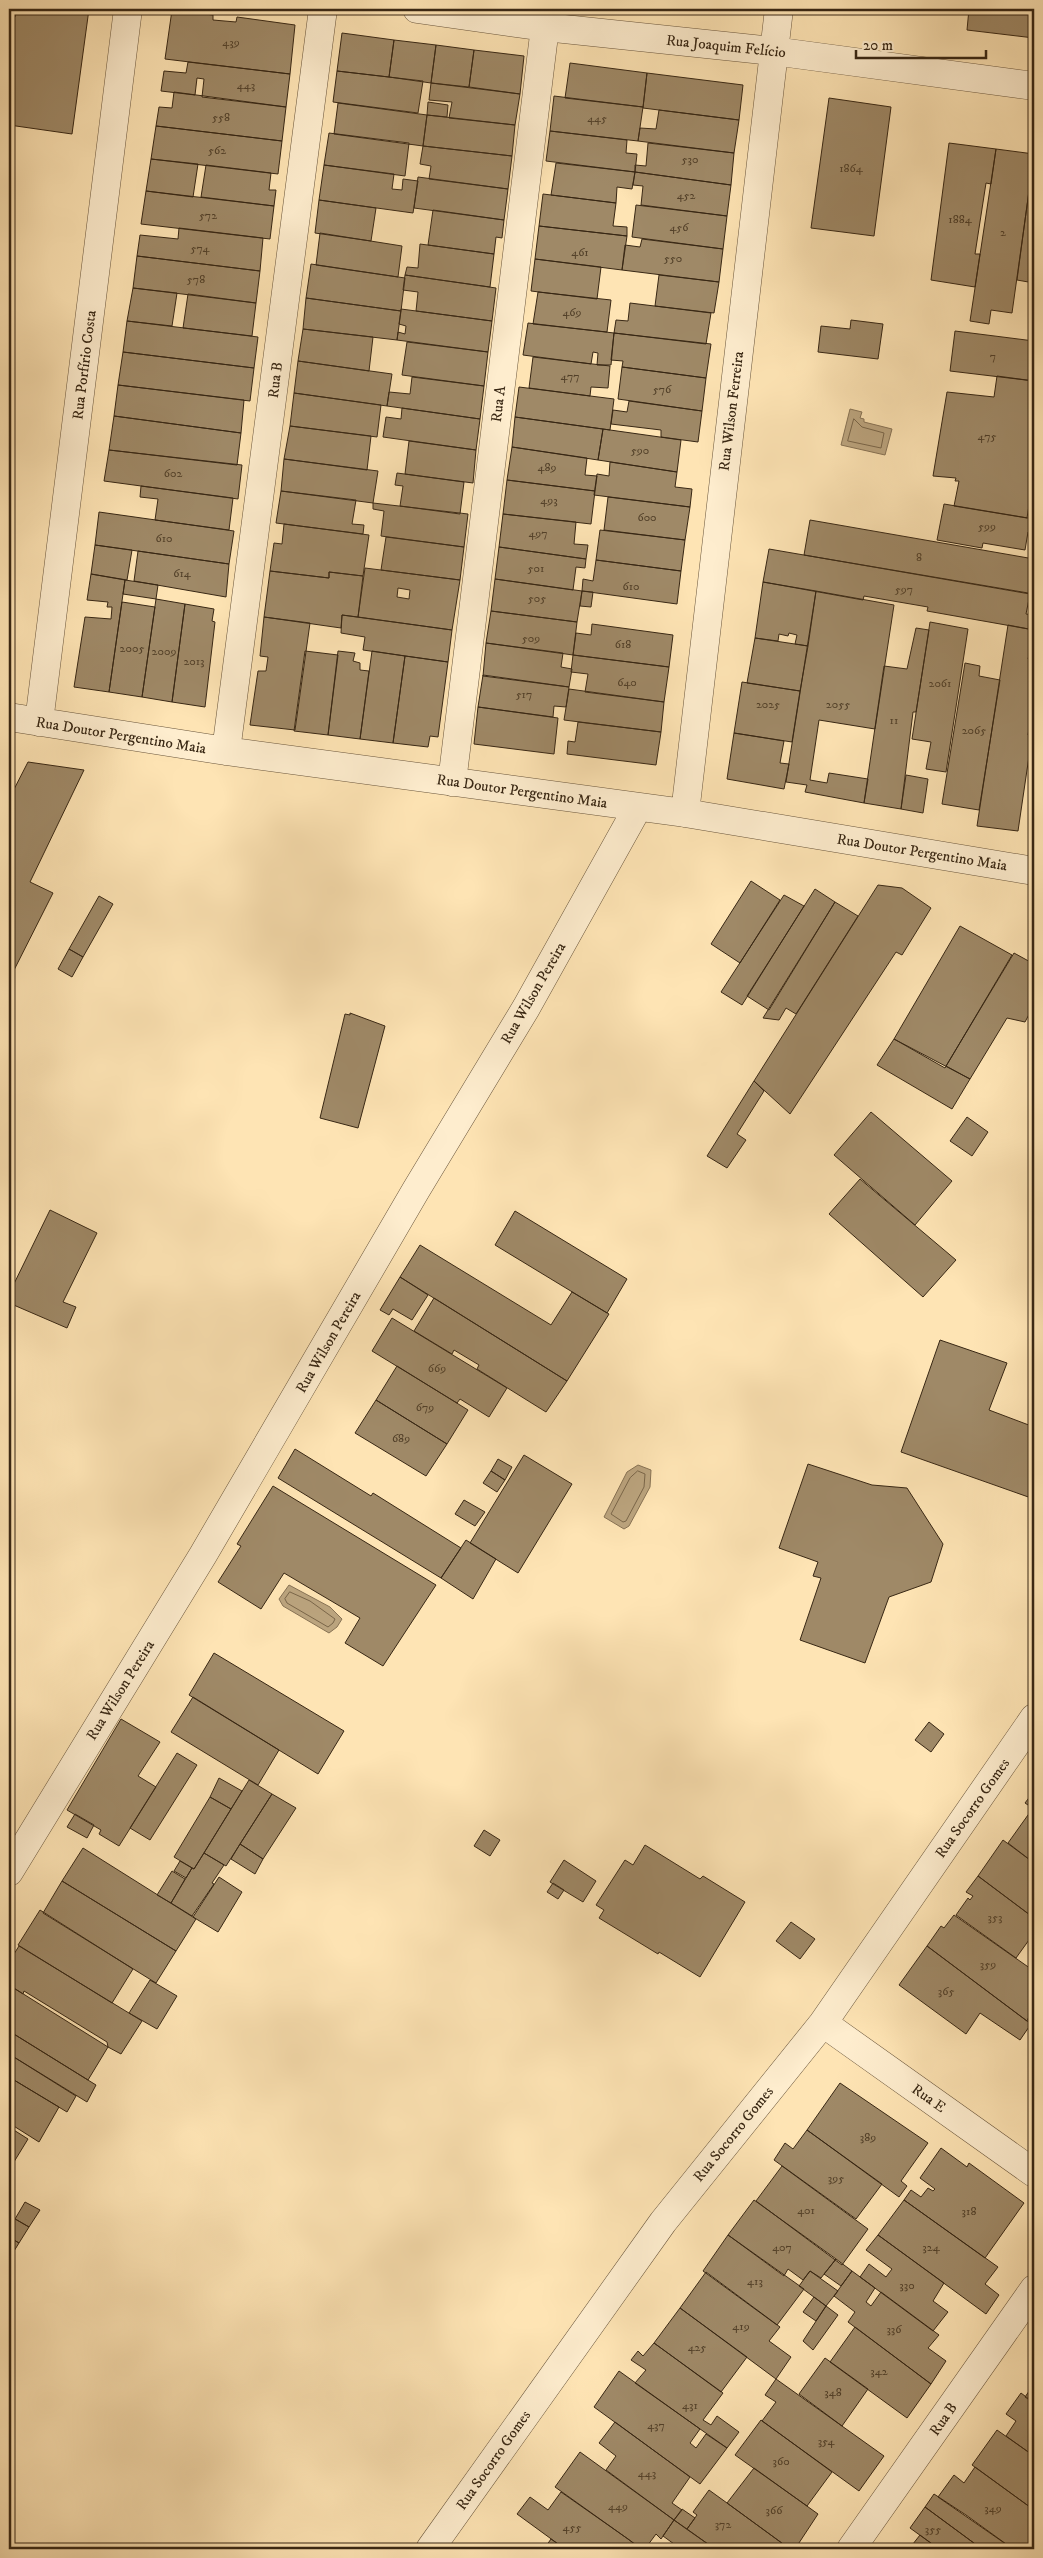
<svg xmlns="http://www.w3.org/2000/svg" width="1043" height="2558" font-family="'IM FELL DW Pica',serif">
<rect width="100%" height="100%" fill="#fee4b4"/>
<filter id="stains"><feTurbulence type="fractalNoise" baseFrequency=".004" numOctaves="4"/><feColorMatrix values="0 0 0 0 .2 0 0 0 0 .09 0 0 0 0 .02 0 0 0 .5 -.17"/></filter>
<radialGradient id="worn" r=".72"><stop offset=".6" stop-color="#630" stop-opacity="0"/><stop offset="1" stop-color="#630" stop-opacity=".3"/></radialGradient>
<path fill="#bba47e" stroke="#877254" d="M850,409L862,412L860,418L864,419V422L892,429L885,455L841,445Z
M638,1465L651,1470L650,1487L629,1526L624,1529L604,1517L627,1472Z
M289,1585L330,1607L342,1619L337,1627L329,1633L283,1606L279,1599Z"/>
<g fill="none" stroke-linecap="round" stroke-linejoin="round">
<path stroke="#7a6649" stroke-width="1" d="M854,419L862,427L884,433L881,448L848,441Z
M638,1471L645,1474L644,1487L626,1521L623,1522L611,1514L630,1478Z
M290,1592L310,1601L335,1619L333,1623L328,1627L287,1603L285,1599Z"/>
</g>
<path fill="#9f8967" stroke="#382714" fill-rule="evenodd" d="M16,9H89L72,134L9,125V16L15,17Z
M969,9H1034V38L967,30Z
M172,10L213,15V20L236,22L237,17L295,25L290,74L165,59Z
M342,33L394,40L389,77L337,71Z
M394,40L436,45L431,83L389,77Z
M436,45L474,50L469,87L431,83Z
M474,50L524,56L520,94L469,87Z
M188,62L290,74L286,107L202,97L204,79L197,78L195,95L161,91L164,71L186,73Z
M570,63L647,73L643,107L565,98Z
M337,71L423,81L418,113L333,102Z
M647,73L743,85L739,120L643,108Z
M431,83L520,94L515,125L449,118L452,102L429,100Z
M174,92L286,107L282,141L156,126L159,107L172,108Z
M554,96L643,107L638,141L550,131Z
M829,98L891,107L874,236L811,228Z
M428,102L448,105L447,117L427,115Z
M338,103L427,115L423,146L334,134Z
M659,110L739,120L734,153L638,141L640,128L656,129Z
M427,115L515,125L512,156L423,146Z
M156,126L282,141L278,174L151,159Z
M550,131L627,140L626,153L637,154L635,172L546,161Z
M329,133L409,143L405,176L324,165Z
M648,143L734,153L731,185L635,172V165L646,166Z
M949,143L996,149L991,184L986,183L975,254H980L975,287L931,280Z
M423,146L512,156L508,189L429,179L431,166L420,164Z
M996,149L1034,154V156L1012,313L991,310L989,324L970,321Z
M1034,153V283L1017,280Z
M151,159L198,164L193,197L146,191Z
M556,163L635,172L632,189L617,187L616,203L551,195Z
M206,165L271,173L269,190H276L274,206L201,197Z
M324,165L394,174L392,189L402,190L403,179L418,181L413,213L319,200Z
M635,172L731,185L727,216L641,205L643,186L633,185Z
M418,177L508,189L504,220L414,208Z
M146,191L274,206L270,239L141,224Z
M543,194L616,203L613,226L627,227V236L539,226Z
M319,200L376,208L371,241L315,233Z
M636,205L727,216L723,249L632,237Z
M433,210L504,220L502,238L496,237L494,254L428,245Z
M539,226L627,236L622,270L535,259Z
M179,228L263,238L260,271L137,256L140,235L178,239Z
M320,233L402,246L398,277L316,265Z
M642,239L723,249L719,282L622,270L625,245L640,247Z
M420,244L494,254L490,287L405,275L407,267L418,268Z
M137,256L260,271L256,303L133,288Z
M535,259L601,267L597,299L531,291Z
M311,264L405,278L401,311L306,298Z
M405,275L496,288L492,321L416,311L418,292L403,290Z
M659,275L719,282L714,313L655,306Z
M133,288L177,293L172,326L127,321Z
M538,292L611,300L607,332L533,324Z
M188,294L256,303L252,336L183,328Z
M306,298L401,311L397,340L303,329Z
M630,303L711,313L706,344L614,333L616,320L628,321Z
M401,309L492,321L488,352L397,340L398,332L405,334L406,326L399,324Z
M851,320L883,324L878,359L818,352L821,326L850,329Z
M127,321L258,337L254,368L123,352Z
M528,323L614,333L611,365H597L598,353L593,352L591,364L523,355Z
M303,329L373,337L369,371L298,361Z
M955,331L1034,341V381L950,371Z
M614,333L711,344L706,378L622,367L623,361L611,360Z
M407,342L488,352L484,386L402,375Z
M123,352L254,368L250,401L118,385Z
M533,357L610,366L608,388L591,387L590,396L529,388Z
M298,361L392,374L387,406L294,393Z
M622,367L706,378L702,411L618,399Z
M997,376L1034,381V493H1031L1027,518L954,506L959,481H955L956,478L933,476L947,392L994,397Z
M412,377L484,386L480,419L387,406L389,392L410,394Z
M118,385L244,400L241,433L114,416Z
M519,387L614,399L610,430L515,417Z
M294,393L381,405L377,437L290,426Z
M629,401L702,411L698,442L661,437V430L611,424L613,410L627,412Z
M402,408L480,419L476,450L383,437L386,417L401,419Z
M114,416L241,433L237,465L109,450Z
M515,417L603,429L598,460L512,447Z
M290,426L371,436L367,470L284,459Z
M603,429L681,440L677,472L598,460Z
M409,441L476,450L473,483L405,474Z
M512,447L587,458L585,475L597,476L595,491L507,480Z
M109,450L242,465L238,499L104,481Z
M284,459L378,471L373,503L281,491Z
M610,462L677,472L675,487L692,489L690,507L594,495L597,474L609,476Z
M397,473L464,482L460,514L400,506L403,486L395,485Z
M507,480L595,491L591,524L503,514Z
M141,486L233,498L229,530L155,520L158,499L140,497Z
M281,491L356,500L352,524L364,525L363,534L276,523Z
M608,497L690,507L685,540L604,530Z
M373,503L468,514L464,547L381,536L384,511L373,509Z
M944,504L1034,519V533L1028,532L1025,550L983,543L982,548L937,540Z
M99,512L234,531L229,564L95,545Z
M503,514L576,522L574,544L588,545L586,559L499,547Z
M810,520L1034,559V594L804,555Z
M284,524L369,535L363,576L329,572V578L270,571L274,543L282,544Z
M600,530L685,540L681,571L596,560Z
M386,537L464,547L460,580L381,570Z
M95,545L132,550L127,580L91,574Z
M499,547L586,559L585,568L576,567L573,590L495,579Z
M769,549L1030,594L1026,614L1034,615V630L927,611L928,607L864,596L863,600L763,582Z
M138,551L229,564L226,597L134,581Z
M596,560L681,571L677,604L582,591L583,579L593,581Z
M365,568L460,580L452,630L358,617ZM398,588L410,590L409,599L397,597Z
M270,571L329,578V572L363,576L358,617L342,615L341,628L264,617Z
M91,574L125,580L109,692L74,687L85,617L111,619L112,607H107L108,602L87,600Z
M495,579L582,591L577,622L491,611Z
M125,580L158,585L156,599L123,594Z
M763,582L816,591L808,646L795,644L797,635L789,633L788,636L779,634L778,641L755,638Z
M582,591L593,592L591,607L580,606Z
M816,591L894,605L875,729L819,720L810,780L827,783L829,773L868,779L864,803L805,792L807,785L786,782Z
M156,599L185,604L172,702L142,697Z
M122,602L155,607L142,697L109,692Z
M185,604L214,609L212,621L215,622L205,707L172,702Z
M491,611L577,622L573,655L486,643Z
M342,615L452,630L448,662L363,650L365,637L341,633Z
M264,617L310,623L295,730L250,725L258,671H266L268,657L260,656Z
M930,622L968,629L946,772L926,769L931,742L912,739Z
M592,624L673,635L669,667L573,655L576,633L591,635Z
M1008,625L1034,630V651H1030L1028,659L1034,660V699L1028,735L1032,736L1018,831L977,826Z
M916,628L929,630L916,712H913L901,809L864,803L884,666L907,669Z
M755,638L808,646L800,691L747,683Z
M486,643L563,653L561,667L572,669L569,687L483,676Z
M305,651L338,655L328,735L294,731Z
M338,651L355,653L353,661L360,663V670L369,671L360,739L328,735Z
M372,651L405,656L393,743L360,739Z
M573,655L669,667L664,702L585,692L588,674L571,672Z
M405,656L448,662L438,737L430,736L428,747L393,743Z
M965,663L980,666L979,676L1000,680L979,810L942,804Z
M483,675L569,687L566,707L554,706L553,717L478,707Z
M742,682L800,691L792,742L734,733Z
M569,689L664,702L661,732L564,720Z
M478,707L558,718L554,754L474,744Z
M578,722L661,732L656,765L567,754L568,741L575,742Z
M734,733L784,741L780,763L789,764L784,789L727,779Z
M28,762L84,770L30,882L53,893L9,980V799Z
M906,775L928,779L923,813L901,809Z
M751,881L780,900L740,963L711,944Z
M878,885L902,888L931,908L902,955L896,952L790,1114L754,1081Z
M815,889L835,902L769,1010L747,996Z
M784,895L804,906L742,1005L721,992Z
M99,896L113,904L83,957L69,949Z
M835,902L858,916L796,1014L786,1008L779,1020L763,1018Z
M960,926L1012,955L945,1068L894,1039Z
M69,949L83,957L72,977L58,969Z
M1014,953L1034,964V1005L1025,1022L1007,1018L970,1079L946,1066Z
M350,1013L385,1026L358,1128L320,1118L345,1014L350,1015Z
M894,1039L970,1079L952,1109L877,1065Z
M754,1081L764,1091L737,1134L746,1140L727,1168L707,1156Z
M871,1112L952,1181L915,1225L834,1155Z
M967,1117L988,1132L972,1156L950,1141Z
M860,1179L956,1260L923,1297L829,1214Z
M50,1210L97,1233L63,1302L76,1307L67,1328L9,1303V1294Z
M515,1211L627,1279L607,1313L495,1245Z
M420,1245L551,1325L572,1292L609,1314L567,1381L400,1277Z
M400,1277L428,1295L412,1320L393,1309L389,1315L380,1310Z
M434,1298L567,1381L546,1412L477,1369L479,1365L454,1350L452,1354L414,1331Z
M392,1318L507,1388L489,1417L460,1399L457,1403L372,1351Z
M940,1340L1007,1363L989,1410L1034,1427V1499L901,1452Z
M397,1366L468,1410L447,1444L376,1400Z
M376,1400L447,1444L426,1476L355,1433Z
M295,1449L371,1496L373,1493L461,1548L441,1578L278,1478Z
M524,1455L572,1484L518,1573L470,1543Z
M498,1459L512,1467L505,1480L491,1471Z
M808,1464L872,1485L907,1488L943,1544L931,1582L889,1597L865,1663L800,1640L821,1578L813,1576L818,1562L779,1548Z
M491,1471L505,1480L497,1492L483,1483Z
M273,1486L436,1585L383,1666L345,1643L360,1618L284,1573L261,1609L218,1582L241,1546L237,1544Z
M464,1500L485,1512L475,1526L455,1514Z
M466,1540L496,1559L473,1599L441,1578Z
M214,1653L344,1731L318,1774L189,1695Z
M193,1697L279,1750L258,1785L171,1732Z
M121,1719L160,1742L138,1776L156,1787L119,1846L99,1834L101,1830L67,1810Z
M929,1722L944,1734L931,1752L915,1740Z
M177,1753L197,1765L150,1840L130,1828Z
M219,1778L242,1791L231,1809L210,1797Z
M249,1780L272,1794L226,1866L204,1853Z
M1034,1791V1809L1025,1803Z
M272,1794L296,1808L263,1859L240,1844Z
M210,1797L231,1809L194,1869L174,1857Z
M1033,1808L1034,1809V1863L1008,1843Z
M75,1814L94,1825L87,1838L67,1827Z
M484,1830L500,1840L490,1856L474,1846Z
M1003,1840L1034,1863V1918L978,1876Z
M240,1844L263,1859L255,1874L231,1859Z
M645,1845L700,1879L703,1876L745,1902L700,1977L659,1952L658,1954L599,1918L604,1910L596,1905L625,1860L633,1865Z
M83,1848L196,1919L176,1951L62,1881Z
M204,1853L224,1865L212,1883L214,1884L192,1916L171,1903L192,1868L194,1869Z
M564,1860L596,1881L583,1902L550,1882Z
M180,1861L192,1868L186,1878L174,1871Z
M172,1871L185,1879L171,1903L157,1895Z
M978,1876L1034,1918V1933L1016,1958L956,1915L968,1898L970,1900L973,1896L966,1892Z
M219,1877L242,1892L218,1932L193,1917Z
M62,1881L176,1951L156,1983L43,1913Z
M553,1883L564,1890L558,1899L547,1892Z
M40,1910L133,1969L112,2003L18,1945Z
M954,1915L1034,1971V2005L1027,2021L927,1946L941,1926L944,1928Z
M791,1922L815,1939L800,1959L776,1941Z
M19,1946L142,2021L121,2054L108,2047L107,2042L24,1991L23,1994L9,1985V1962Z
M927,1946L1031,2024L1020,2040L980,2013L966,2034L899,1985Z
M150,1980L177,1996L157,2029L129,2013Z
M9,1985L108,2047L88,2080L9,2031Z
M9,2031L96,2085L87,2102L9,2054Z
M9,2054L76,2096L67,2112L9,2077Z
M9,2077L59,2107L39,2142L9,2123Z
M840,2083L928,2143L901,2181L907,2186L899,2197L807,2130Z
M9,2127L28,2139L9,2170Z
M807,2130L882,2184L856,2219L774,2160L785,2143L793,2149Z
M941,2148L967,2167L969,2163L1024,2203L985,2258L904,2200L911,2190L921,2197L928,2188L933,2191L935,2189L920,2178Z
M782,2166L868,2229L842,2265L756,2201Z
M754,2200L836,2259L821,2278L810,2271L803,2280L788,2269L784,2276L728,2235Z
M904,2200L998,2267L985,2284L999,2295L986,2314L878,2235Z
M25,2202L40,2210L29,2227L15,2219Z
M12,2217L29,2227L19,2243L9,2237V2221Z
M728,2235L804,2289L777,2325L703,2271Z
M878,2235L944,2283L933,2301L948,2312L933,2331L860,2277L869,2264L886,2277L892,2269L866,2250Z
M9,2237L19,2243L9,2259Z
M836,2259L852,2271L841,2286L824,2274Z
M810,2271L838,2291L826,2306L799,2286Z
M852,2271L875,2288L866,2302L871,2306L881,2292L939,2335L928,2348L946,2361L931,2384L848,2322L855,2312L834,2296Z
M706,2272L780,2327L769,2341L791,2357L776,2379L680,2308Z
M814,2297L826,2306L816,2321L803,2312Z
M826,2306L838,2315L813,2350L803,2341Z
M680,2308L747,2357L721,2392L654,2343Z
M855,2327L931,2384L907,2418L830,2362Z
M654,2343L723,2393L703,2420L711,2425L717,2416L739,2432L727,2448L635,2383L646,2370L631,2360L638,2351L643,2356Z
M825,2358L868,2389L842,2426L799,2394Z
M619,2371L700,2429L690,2443L696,2448L706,2434L727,2448L700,2484L594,2407Z
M776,2379L884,2456L859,2491L762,2421L776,2402L765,2395Z
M1034,2384V2403L1025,2397Z
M1021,2393L1034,2403V2456L1006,2436L1016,2421L1006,2414Z
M761,2420L832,2472L807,2506L735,2455Z
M615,2422L690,2477L672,2503L682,2510L674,2520L606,2470L616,2456L599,2443Z
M997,2430L1034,2456V2510L972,2465Z
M580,2452L674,2520L661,2539L656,2534L645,2549H642L555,2487Z
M975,2467L1034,2510V2549H1013L938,2497L954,2475L964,2483Z
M754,2468L818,2514L795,2549H790L727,2503Z
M709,2490L727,2503L790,2549H715L687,2529L697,2515L693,2512Z
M561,2492L628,2539L637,2546L634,2549H565L517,2514L530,2497L548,2510Z
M934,2494L966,2515L1013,2549H982L925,2507Z
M925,2507L982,2549H939L910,2528Z
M682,2509L695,2518L687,2529L674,2520Z
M674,2520L685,2528L715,2549H669L674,2544L663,2536Z
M920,2535L939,2549H909Z
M551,2539L565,2549H544Z"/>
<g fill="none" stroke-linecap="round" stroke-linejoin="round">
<g stroke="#6a563c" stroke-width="29">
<path id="street" d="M417,9L545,27L773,51L1034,86
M9,717L226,751L685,813L1034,871
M39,722L128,9
M226,751L323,9
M452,782L545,27
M685,813L779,9
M9,1872L203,1555L416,1190L526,1008L638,807
M823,2023L1034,2173
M430,2549L663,2222L823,2023L1034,1718
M851,2549L1034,2289"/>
</g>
<use href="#street" stroke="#feedce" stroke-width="28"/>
</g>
<g text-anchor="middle" stroke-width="4.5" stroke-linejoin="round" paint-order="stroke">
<g font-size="12" fill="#524029">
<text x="231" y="46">439</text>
<text x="246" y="89">443</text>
<text x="221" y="121">558</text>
<text x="597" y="122">445</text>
<text x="217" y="154">562</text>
<text x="690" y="163">530</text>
<text x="851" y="172">1864</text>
<text x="686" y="199">452</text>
<text x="208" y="219">572</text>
<text x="960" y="223">1884</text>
<text x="679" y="231">456</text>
<text x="1003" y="236">2</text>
<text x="200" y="252">574</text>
<text x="580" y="256">461</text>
<text x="673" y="262">550</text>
<text x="196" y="283">578</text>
<text x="572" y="316">469</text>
<text x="993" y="360">7</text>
<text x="570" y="380">477</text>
<text x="662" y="393">576</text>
<text x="987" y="440">475</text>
<text x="640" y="454">590</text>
<text x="547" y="471">489</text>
<text x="173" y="477">602</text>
<text x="549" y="504">493</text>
<text x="647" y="521">600</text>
<text x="987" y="530">599</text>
<text x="538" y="537">497</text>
<text x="164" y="542">610</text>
<text x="919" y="561">8</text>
<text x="536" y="572">501</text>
<text x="182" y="577">614</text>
<text x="631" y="590">610</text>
<text x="904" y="593">597</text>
<text x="537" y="602">505</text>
<text x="531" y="642">509</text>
<text x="623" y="648">618</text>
<text x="132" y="652">2005</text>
<text x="164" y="655">2009</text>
<text x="194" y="665">2013</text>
<text x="627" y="686">640</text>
<text x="940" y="687">2061</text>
<text x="524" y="698">517</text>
<text x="768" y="708">2025</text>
<text x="838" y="708">2055</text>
<text x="894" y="724">11</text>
<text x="974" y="734">2065</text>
<text x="437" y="1372">669</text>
<text x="425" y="1411">679</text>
<text x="401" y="1442">689</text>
<text x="995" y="1921">353</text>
<text x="988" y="1968">359</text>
<text x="946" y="1995">365</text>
<text x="868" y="2141">389</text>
<text x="836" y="2182">395</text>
<text x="806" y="2214">401</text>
<text x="969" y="2215">318</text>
<text x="782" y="2251">407</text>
<text x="931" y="2251">324</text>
<text x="755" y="2285">413</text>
<text x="907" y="2289">330</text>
<text x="741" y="2330">419</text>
<text x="894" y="2333">336</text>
<text x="697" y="2351">425</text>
<text x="879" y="2375">342</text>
<text x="833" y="2396">348</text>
<text x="690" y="2409">431</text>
<text x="656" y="2429">437</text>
<text x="826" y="2445">354</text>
<text x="781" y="2465">360</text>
<text x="647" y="2477">443</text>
<text x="618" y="2510">449</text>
<text x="993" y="2512">349</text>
<text x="774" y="2514">366</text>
<text x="723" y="2528">372</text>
<text x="572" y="2531">455</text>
<text x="933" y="2533">355</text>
</g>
<g font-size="15" fill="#382714" stroke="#feedce">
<text transform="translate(726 46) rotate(6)" y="5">Rua Joaquim Felício</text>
<text transform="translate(84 365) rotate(-83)" y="5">Rua Porfírio Costa</text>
<text transform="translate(275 380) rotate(-83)" y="5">Rua B</text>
<text transform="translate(498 404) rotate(-83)" y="5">Rua A</text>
<text transform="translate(731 411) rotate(-83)" y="5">Rua Wilson Ferreira</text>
<text transform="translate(121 735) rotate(9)" y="5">Rua Doutor Pergentino Maia</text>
<text transform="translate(522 791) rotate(8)" y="5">Rua Doutor Pergentino Maia</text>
<text transform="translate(922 852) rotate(9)" y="5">Rua Doutor Pergentino Maia</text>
<text transform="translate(533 993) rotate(-60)" y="5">Rua Wilson Pereira</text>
<text transform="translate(328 1342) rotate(-60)" y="5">Rua Wilson Pereira</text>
<text transform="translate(120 1690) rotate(-58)" y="5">Rua Wilson Pereira</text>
<text transform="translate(972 1808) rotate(-55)" y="5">Rua Socorro Gomes</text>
<text transform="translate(929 2098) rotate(35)" y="5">Rua E</text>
<text transform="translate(733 2134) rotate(-51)" y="5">Rua Socorro Gomes</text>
<text transform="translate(943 2419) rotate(-55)" y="5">Rua B</text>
<text transform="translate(493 2460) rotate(-55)" y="5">Rua Socorro Gomes</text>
</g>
</g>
<rect width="1043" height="2558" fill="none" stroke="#fee4b4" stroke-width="30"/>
<rect x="10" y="10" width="1023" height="2538" fill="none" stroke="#382714" stroke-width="2.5"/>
<rect x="15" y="15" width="1013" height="2528" fill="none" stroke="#382714"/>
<path d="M856 50v8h130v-8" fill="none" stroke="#382714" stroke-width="2.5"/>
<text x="863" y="50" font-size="15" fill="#382714" stroke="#feedce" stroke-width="4" paint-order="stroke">20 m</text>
<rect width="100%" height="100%" filter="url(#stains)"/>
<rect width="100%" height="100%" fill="url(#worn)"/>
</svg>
